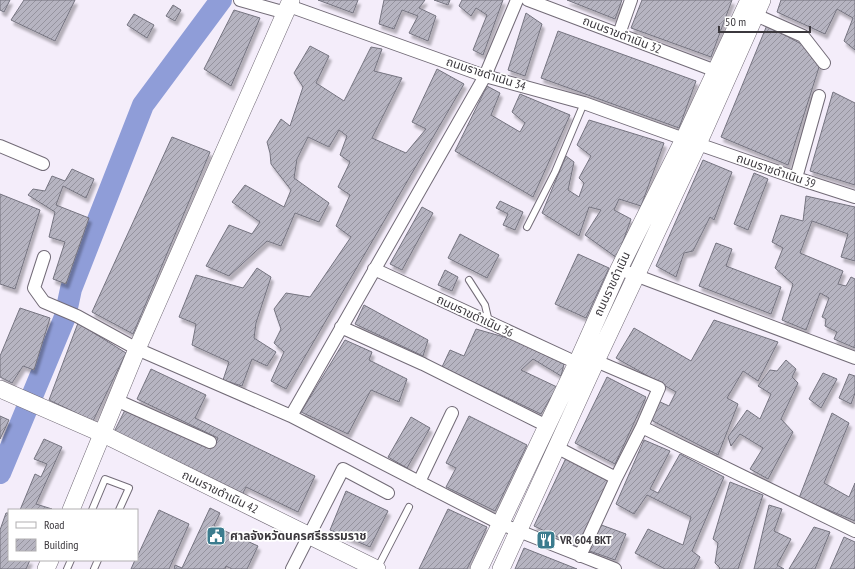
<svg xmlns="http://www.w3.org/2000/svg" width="855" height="569" font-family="'PT Sans Narrow','Noto Sans Thai',sans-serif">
<defs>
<pattern id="building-hatch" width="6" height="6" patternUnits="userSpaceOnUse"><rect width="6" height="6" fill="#b6b4c1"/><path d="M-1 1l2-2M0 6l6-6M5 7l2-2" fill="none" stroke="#95939e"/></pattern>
<filter id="shadow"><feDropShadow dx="2.5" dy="4.5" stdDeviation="1" flood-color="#0004"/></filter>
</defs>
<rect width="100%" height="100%" fill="#f4edfa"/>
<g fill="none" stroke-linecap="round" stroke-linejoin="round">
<path stroke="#8f9dd8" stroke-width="22" d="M0,473L65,317L71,289L143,105L221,0"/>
</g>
<path fill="url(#building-hatch)" stroke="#74737f" filter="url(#shadow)" d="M0,0H10L4,12L0,10Z
M24,0H75L55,41L11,20Z
M318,0H358L353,13Z
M384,0H425L419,8L436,16L428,41L409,33L418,16L402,10L394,29L379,24Z
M434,0H450L448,5Z
M462,0H503L483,55L473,50L487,15L476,8L471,16L459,6Z
M567,0H622L615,19Z
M642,0H732L711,57L631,28Z
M781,0H855V50L844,41L853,18L837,9L825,34L777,12Z
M173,5L181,10L175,21L166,16Z
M234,10L260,18L231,86L204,69Z
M526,13L542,24L525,76L508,70Z
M134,14L154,25L147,38L127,25Z
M767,25L810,49L820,64L788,165L721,137Z
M558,31L696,81L679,128L541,78Z
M310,46L329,56L316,83L344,101L371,47L382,49L374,71L402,78L372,138L406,153L426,129L412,122L437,69L464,84L286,389L271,381L284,352L274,343L281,329L274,309L286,293L310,297L351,237L336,226L350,195L338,187L350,162L340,155L347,136L339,130L329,147L308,137L297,159L294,178L329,203L319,222L295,213L281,246L267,241L229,276L206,266L229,225L252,234L260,222L232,202L245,185L284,207L291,190L271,164L270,153L267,142L281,119L290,126L303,87L294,73Z
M487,86L500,93L491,115L520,132L525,123L512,112L520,94L570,115L533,197L455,151Z
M833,92L855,103V185L810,171Z
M589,120L664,143L641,206L619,199L614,210L631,219L617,258L585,235L601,210L589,207L579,236L542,213L566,156L574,162L568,190L579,197L584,183L579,178L591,156L577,145Z
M172,137L210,152L133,334L92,312Z
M703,160L732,172L714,220L710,217L693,251L684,253L676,277L656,266Z
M72,169L94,179L86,198L63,186L56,205L89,218L66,284L53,279L65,242L49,237L55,212L28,195L33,189L45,191L52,176L65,181Z
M754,173L768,179L748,230L734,224Z
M0,194L40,210L15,289L0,284Z
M806,196L855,207V261L841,257L848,234L812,221L800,253L843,271L838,284L846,286L851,277L855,279V348L834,339L837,332L825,326L826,319L822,317L829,298L820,293L806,330L782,320L793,284L775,268L783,248L772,242L781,215L803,221Z
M500,201L523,212L515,230L503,225L508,214L496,208Z
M422,207L433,213L402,270L390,264Z
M460,234L499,255L487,278L448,258Z
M716,243L732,249L726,266L781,287L771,314L699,286Z
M578,254L609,268L586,318L555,304Z
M257,268L271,277L256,323L254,338L276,352L267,366L252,359L242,386L223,380L229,362L192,345L196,324L179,317L196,275L243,288Z
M445,270L458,277L452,291L438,285Z
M364,305L428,340L423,356L355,324Z
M20,308L50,318L34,370L23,366L12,383L0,377V356Z
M714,320L778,342L758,381L743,371L727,398L738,404L718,455L651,420L658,401L669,406L676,392L616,358L634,328L691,361Z
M78,323L126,353L93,421L49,400Z
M476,329L511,339L564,364L561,376L533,359L521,370L557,387L541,414L442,367L450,350L464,356Z
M345,340L372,352L369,360L407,379L399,402L371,390L348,434L301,412Z
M786,360L796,369L792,377L798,383L781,419L793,432L768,479L750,469L763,448L740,434L731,446L728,437L747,410L760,419L771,394L758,386L770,370L777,371Z
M151,369L206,395L195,418L315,476L298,512L246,487L242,495L113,434L127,406L214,447L218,438L137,399Z
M823,373L837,379L821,408L809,399Z
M849,374L855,376V393L851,404L839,398Z
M607,377L646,397L615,464L575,443Z
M832,413L849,423L824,483L849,497L855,483V521L799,498Z
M0,416L9,420L0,439Z
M469,416L527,445L495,511L446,487L456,468L446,463Z
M411,417L430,428L407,468L388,457Z
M44,439L62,447L36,504L52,509L20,510L35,474L41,477L47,464L34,459Z
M644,440L670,451L650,489L658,493L680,454L724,477L692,551L700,557L694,569H665L635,553L648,529L683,545L691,517L647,495L634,514L616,504Z
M566,458L612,479L581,548L534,526Z
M730,482L763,495L738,569H719L720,568L715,563L718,543L713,539Z
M346,491L388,511L370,547L330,530Z
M769,505L782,509L774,531L791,539L777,565L784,569H754Z
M210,508L220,513L214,526L258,546L247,569H232L226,566L225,569H174L175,565L182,568Z
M448,509L487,527L467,569H419Z
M159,510L189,524L169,569H131L135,560H137V557Z
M6,513H9V560H30L26,569H0V530Z
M596,523L626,534L615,560L584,549Z
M814,527L830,532L815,569H789Z
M844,537L855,542V566L854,569H830Z
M524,548L577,569H515Z"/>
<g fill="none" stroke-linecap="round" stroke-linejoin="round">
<g stroke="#726b77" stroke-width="8">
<path id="lane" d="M527,227L555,172L584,103
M469,280L485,305L489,322
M92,510L105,479L129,488L119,510
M378,567L409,507
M67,569L71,560
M94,569L98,560"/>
</g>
<g stroke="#726b77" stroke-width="14">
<path id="street" d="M240,0L286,13
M528,0L716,71
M289,6L485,76L584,103L684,139
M749,12L803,36L824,63
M619,34L631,0
M698,144L796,178L855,197
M0,146L43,164
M796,178L819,96
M44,257L34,288L44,302L77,316L137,349L291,416L501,524L615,569
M374,269L577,363
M619,269L855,358
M341,327L423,364L547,426
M589,358L659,388L642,427
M116,400L210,442
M291,416L485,76L517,0
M556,447L616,478
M419,482L452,413
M580,556L616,478L642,427L855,531
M292,569L343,469L388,493"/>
</g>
<g stroke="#726b77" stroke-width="18">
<path id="secondary" d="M0,389L103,434L377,569
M71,510L137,349L291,0
M46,569L50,560
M479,569L577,363L619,269L684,139L749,0
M501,569L596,361L698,144L762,0"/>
</g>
<use href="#lane" stroke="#fff" stroke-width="6"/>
<use href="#street" stroke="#fff" stroke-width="12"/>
<use href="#secondary" stroke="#fff" stroke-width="17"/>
</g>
<defs>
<g id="civic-square" transform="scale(1)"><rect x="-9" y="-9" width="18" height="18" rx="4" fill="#3b7c8e" stroke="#fff"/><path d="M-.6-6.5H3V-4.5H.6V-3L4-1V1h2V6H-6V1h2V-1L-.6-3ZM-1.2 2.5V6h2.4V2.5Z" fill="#fff"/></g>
<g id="restaurant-square" transform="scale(1)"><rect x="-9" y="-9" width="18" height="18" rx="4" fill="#3b7c8e" stroke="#fff"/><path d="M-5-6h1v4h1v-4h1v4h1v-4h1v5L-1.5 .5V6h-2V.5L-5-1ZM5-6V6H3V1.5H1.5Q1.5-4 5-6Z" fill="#fff"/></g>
</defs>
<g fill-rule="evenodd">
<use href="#civic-square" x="216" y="536"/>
<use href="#restaurant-square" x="546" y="540"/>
</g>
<g text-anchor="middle" stroke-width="3.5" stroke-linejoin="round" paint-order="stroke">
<g font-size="12" fill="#3b383d" stroke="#fff">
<text transform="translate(622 35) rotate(21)" y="4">ถนนราขดำเนิน 32</text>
<text transform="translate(486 74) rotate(18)" y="4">ถนนราชดำเนิน 34</text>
<text transform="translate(776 171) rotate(19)" y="4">ถนนราชดำเนิน 39</text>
<text transform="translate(612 284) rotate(-65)" y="4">ถนนราขดำเนิน</text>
<text transform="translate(475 316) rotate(25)" y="4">ถนนราขดำเนิน 36</text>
<text transform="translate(220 492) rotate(26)" y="4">ถนนราขดำเนิน 42</text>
</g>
<g font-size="12" font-weight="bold" fill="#3b383d" stroke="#fff" text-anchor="start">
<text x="230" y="540">ศาลจังหวัดนครศรีธรรมราช</text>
<text x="560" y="544">VR 604 BKT</text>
</g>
</g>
<rect x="8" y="509" width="130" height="52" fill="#ffffff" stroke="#b1afb1"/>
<rect x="16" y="522" width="20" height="6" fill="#ffffff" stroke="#b1afb1"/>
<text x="44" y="529" font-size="12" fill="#3b383d">Road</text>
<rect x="16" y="539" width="20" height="12" fill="url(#building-hatch)" stroke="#b1afb1"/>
<text x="44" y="549" font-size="12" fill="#3b383d">Building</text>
<path d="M719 26v6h91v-6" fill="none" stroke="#3b383d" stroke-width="2"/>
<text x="725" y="26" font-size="12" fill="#3b383d" stroke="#ffffff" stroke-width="3" paint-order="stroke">50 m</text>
</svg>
